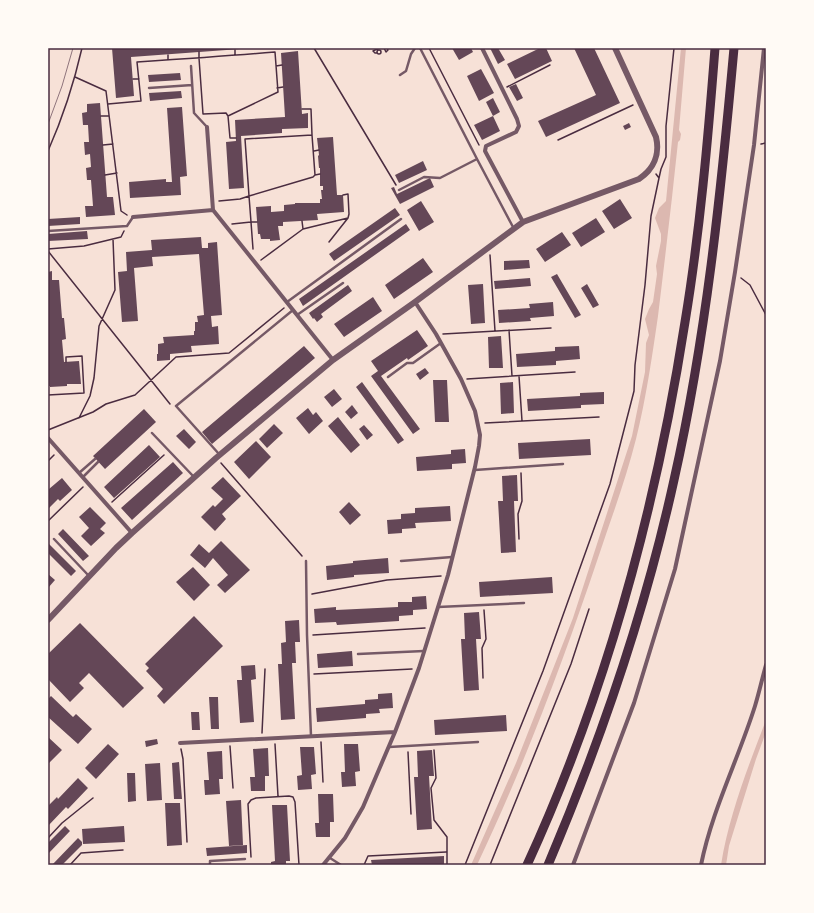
<svg xmlns="http://www.w3.org/2000/svg" width="814" height="913" font-family="'Public Sans',sans-serif">
<rect width="100%" height="100%" fill="#f7e1d7"/>
<path fill="#dcb8b0" d="M681,48H686L679,130L681,134L680,140L678,142C672,200 665,258 658,316C652,357 646,399 636,439C626,479 611,519 598,558C563,662 524,766 477,865H471L516,763L573,618L632,436L645,372L646,343L649,335L645,319L649,309L653,302L657,274L656,266L661,241V234L655,218L659,208L666,201Z
M766,720V732L756,759L729,846L726,865H721C729,815 748,767 766,720Z"/>
<path fill="#644757" d="M112,48H240V49L131,57L134,96L116,98Z
M452,48H471L473,52L459,60Z
M490,48H498L505,60L498,64Z
M540,48H546L552,61L515,79L507,64Z
M574,48H594L620,103L546,137L538,121L596,95Z
M298,51L302,114L308,113V128L282,129V133L241,136L244,188L229,189L226,142L236,141L235,120L285,117L281,53Z
M481,69L494,93L479,101L467,76Z
M180,73L181,80L149,82L148,75Z
M516,84L523,98L517,101L509,87Z
M181,91L182,98L150,101L149,93Z
M493,98L500,112L493,116L486,102Z
M100,103L107,197H113L115,215L86,217L85,206H93L91,180H87L86,168L91,167L90,154L85,155L84,142H89L88,125H83L82,113L87,112V104Z
M182,107L187,176L180,177L181,195L130,198L129,182L166,179V182H172L167,108Z
M493,116L500,131L482,140L474,125Z
M629,123L631,127L625,130L623,126Z
M333,137L337,195H343L344,212L317,214L318,220L283,222V226H278L280,240L270,241V239H261L260,234H258L256,207L271,206V212L284,211V205L295,204V203H320V199H322L321,190H323V186H320V168H319L318,156L319,155L317,138Z
M423,161L427,170L399,183L395,175Z
M430,178L434,187L400,204L391,188L394,187L397,194Z
M620,199L632,218L614,229L602,211Z
M421,201L434,222L419,231L407,210Z
M395,208L400,215L334,261L329,254Z
M80,217V224L48,226V219Z
M596,218L605,232L581,247L572,233Z
M406,224L410,230L303,306L299,299Z
M87,231L88,239L48,241V234Z
M562,232L571,245L545,262L536,249Z
M201,237L202,248H208V243L217,242L222,315L211,316L212,327L218,326L219,344L191,346L192,352L170,354V360L157,361V354H158V344L164,343L163,337L194,335V331H195V322H198L197,316L204,315L199,254L152,257L153,266L134,268L138,321L122,322L118,272L127,271L126,252L152,250L151,240Z
M423,258L433,272L394,299L385,285Z
M529,260L530,268L504,270V261Z
M52,271V280H59L62,318H64L66,339L62,340L64,362L79,361L81,384H67V386L50,387V386H48V340H49L48,320V272Z
M557,274L581,315L575,318L551,277Z
M530,278L531,286L495,289L494,281Z
M483,284L485,323L471,324L468,285Z
M587,284L599,305L593,308L581,288Z
M348,285L352,291L321,314L323,317L317,322L314,318L313,319L309,313Z
M373,297L382,311L344,337L334,324Z
M553,302L554,316L530,318L531,321L499,323L498,310L530,308L529,304Z
M417,330L428,346L408,360L407,358L381,376L420,429L413,434L371,376L378,371L371,361Z
M501,336L503,368H489L488,337Z
M304,346L315,358L212,444L202,432Z
M579,346L580,359L556,361V365L517,367L516,354L555,351V347Z
M425,368L429,373L420,380L416,374Z
M433,380H447L449,422H435Z
M362,382L404,440L398,444L356,387Z
M513,382L514,413L501,414L500,383Z
M334,389L342,399L332,407L324,397Z
M604,392V404L581,405V408L528,411L527,399L580,396V393Z
M352,405L358,413L351,419L345,412Z
M308,408L313,415L316,412L323,421L309,434L296,418Z
M144,409L156,422L105,469L93,456Z
M338,417L360,445L351,453L328,426Z
M274,424L283,433L267,448L259,439Z
M364,425L373,435L367,440L359,429Z
M184,429L196,442L189,449L176,436Z
M590,439L591,455L519,459L518,443Z
M256,441L271,457L249,479L234,462Z
M149,445L160,457L114,498L104,487Z
M465,449L466,463L452,464V469L417,471L416,457L451,454V450Z
M173,462L183,473L132,520L121,508Z
M517,475L518,501H514L516,552L501,553L498,501H503L502,476Z
M223,477L241,496L222,514L226,519L215,531L201,517L213,505L215,507L223,499L211,488Z
M62,478L72,490L60,501L58,499L48,509V488L49,489Z
M349,502L361,515L350,525L339,512Z
M450,506L451,521L415,523L416,528L402,529V533L388,534L387,520L401,519V514L415,513V508Z
M90,507L106,523L100,529L105,533L91,546L81,536L89,528L79,517Z
M63,529L89,556L83,561L58,534Z
M221,541L250,570L225,593L217,585L228,575L213,558L205,568L190,555L199,544L209,553Z
M48,543L76,571L71,576L48,553Z
M388,558L389,573L354,575V577L327,580L326,566L353,563V561Z
M193,567L210,585L194,601L176,582Z
M48,574L55,580L48,588Z
M552,577L553,593L480,597L479,582Z
M426,596L427,609L413,610V615L399,616V621L337,625L336,622L315,623L314,609L336,607V610L398,607V602H412V597Z
M479,612L481,639H476L479,690L464,691L461,639H465L464,613Z
M194,616L223,646L164,704L157,696L163,689L146,671L149,668L145,664Z
M299,620L300,642H295L296,663H292L295,719L281,720L278,664H282L281,643L286,642L285,621Z
M80,623L144,688L123,708L89,673L79,683L84,688L70,702L48,679V654Z
M352,651L353,666L318,668L317,654Z
M255,665L256,679L251,680L254,722L240,723L237,680H242L241,666Z
M392,693L393,708L379,709L380,713L366,714V718L317,722L316,708L365,704V700L378,699V694Z
M51,696L73,717L76,714L92,729L78,744L48,717V699Z
M209,697H218L219,729H211Z
M191,712H199L200,730H192Z
M506,715L507,731L435,735L434,720Z
M48,737L62,750L49,763L48,762Z
M157,739L158,744L146,747L145,741Z
M108,744L119,754L96,779L85,768Z
M344,744H358L360,771L355,772L356,786L342,787L341,772H345Z
M300,747H314L316,774L311,775L312,789L298,790L297,776L302,775Z
M268,748L269,776H265V791H251L250,777H255L253,749Z
M432,750L434,776H429L432,829L417,830L414,777H418L417,751Z
M222,751L223,779H219L220,794L205,795L204,780H209L207,752Z
M179,762L182,799H174L172,763Z
M160,763L162,800L147,801L145,764Z
M127,773H135L136,801L128,802Z
M78,778L88,788L68,809L66,807L48,826V806L57,797L58,799Z
M318,794H333L334,822H330V837H316L315,823H319Z
M241,800L243,845L229,846L226,801Z
M165,803H180L182,845L167,846Z
M272,805H287L290,861H286V865H271V862L275,861Z
M65,826L70,831L48,854V843Z
M124,826L125,842L83,844L82,829Z
M78,838L82,842V845L62,865H52Z
M247,845V853L207,856L206,848Z
M444,856V865H372L371,860Z"/>
<g fill="none" stroke-linecap="round" stroke-linejoin="round">
<path stroke="#4a2c40" stroke-width="1.5" d="M314,48L396,185
M384,48L386,52L388,50L387,48
M429,48L479,145
M377 52a2 2 0 1 1 4 0a2 2 0 1 1-4 0Z
M235,50V55
M377,53H375L373,51L379,48
M168,55V60
M276,66L282,65
M75,77L106,91L121,211L127,215
M133,79H139
M507,87L550,65
M277,88L283,87
M108,104L141,101L137,62C183,59 229,56 275,52L278,92L228,116L226,113L203,114L199,58V52
M302,109H311L312,135
M101,116H109
M228,116L230,138H236
M558,140L633,105
M761,144L766,143
M103,145L113,144
M48,151C63,117 74,83 82,48
M314,151L319,150
M105,175L117,173
M315,175L320,174
M659,178L661,169L666,157V126L674,48
M219,201L240,199L249,196L245,139L312,135L315,175L313,177L249,196L251,222L232,224
M302,221L303,229
M329,242L348,218
M48,249L84,246L121,237L124,231
M253,249L251,222H257
M48,251L170,404
M490,255L495,331
M261,260L303,229L348,218L349,214L348,194L343,195
M741,278L750,285L766,315
M509,330L512,376
M443,334L551,328
M519,376L522,421
M467,379L575,372
M48,395L84,393L82,356L66,357V362
M79,418L90,396L94,378L99,326L115,290L113,239
M485,423L599,417
M48,430L93,412L106,404L135,395L176,357L229,353L284,308
M48,461L54,455
M221,463L302,556
M112,502L164,455
M48,521L83,487
M519,539L518,514L522,501L521,473
M312,594L387,580L441,576
M313,635L425,628
M314,674L412,669
M483,678L482,648L486,639L484,610
M262,733L265,669
M321,742L323,782
M275,744L278,796
M230,746L233,788
M181,749L183,759L187,842
M434,750L436,778L431,788L434,820L447,837V865
M408,752L411,814
M48,838L62,823L93,798
M251,857L248,804L251,800L256,798L289,796L293,797L295,802L299,865
M70,865L81,853L123,850
M364,865L368,856L446,852
M465,865L543,671L610,484L634,391L635,365L645,285L651,216L659,178L656,174
M490,865L571,664L589,609"/>
<path stroke="#755966" stroke-width="2.5" d="M191,66L194,113L207,127
M400,75L406,71L411,54L415,48
M149,88L192,85
M477,159L513,227
M399,190L424,177L440,178L477,159L420,48
M48,231L127,226L133,217
M287,302L401,219
M297,315L343,283
M388,377L407,363H413L441,343
M152,433L194,477
M219,454L176,406L293,310
M475,470L563,464
M79,473L95,459
M83,477L98,462
M54,539L89,576
M306,561L307,635L311,736
M401,561L452,557
M438,607L524,603
M358,654L424,651
M389,747L478,742
M330,858L341,865
M210,865V861L245,859"/>
<path stroke="#755966" stroke-width="4" d="M482,48L517,119L519,126L516,132L486,146L485,151L523,222
M207,127L213,210L333,360
M133,217L213,210
M48,438L132,533
M180,743L395,732
M323,865L345,838L363,807L395,732L419,668L448,575L475,467L479,446L480,435L475,411L461,379L436,334L415,302
M573,865L634,703L675,569L720,361L735,272L754,145L764,48
M701,865C712,810 738,760 755,706C759,693 762,679 766,665"/>
<path stroke="#755966" stroke-width="6" d="M48,620L116,548L132,533L216,458L333,360L415,302L523,222L639,179C654,169 660,154 656,137L615,48"/>
<path stroke="#4a2c40" stroke-width="9" d="M527,865C606,693 656,508 685,322C700,231 708,139 715,48
M548,865C601,740 645,612 674,480C706,338 721,192 734,48"/>
<path stroke="#8f747c" stroke-width="1" d="M48,124L62,86L73,48"/>
</g>
<rect width="814" height="913" fill="none" stroke="#fffaf5" stroke-width="98"/>
<rect x="49" y="49" width="716" height="815" fill="none" stroke="#4a2c40" stroke-width="1.5"/>
</svg>
